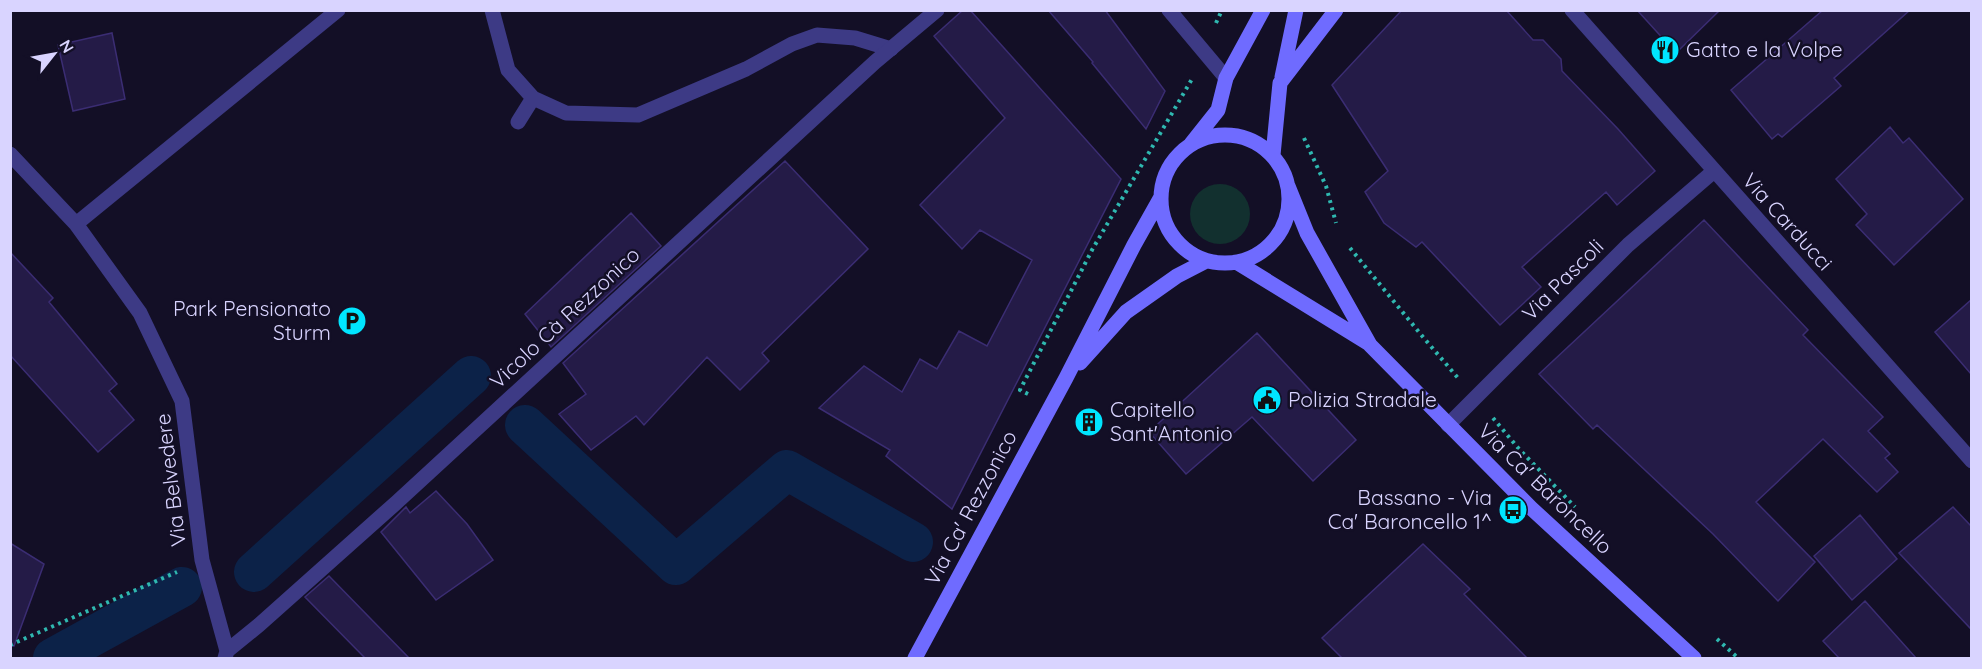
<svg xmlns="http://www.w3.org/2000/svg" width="1982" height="669" font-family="Quicksand,sans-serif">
<rect width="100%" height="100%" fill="#130f26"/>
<path fill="#12302f" d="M1190 214a30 30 0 1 1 60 0a30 30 0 1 1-60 0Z"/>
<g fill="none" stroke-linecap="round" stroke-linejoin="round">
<path stroke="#0c2248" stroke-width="40" d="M525,425L676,565L787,470L913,542
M254,572L471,376
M53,658L182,587"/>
</g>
<path fill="#241b47" stroke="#3b2d73" stroke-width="1.5" d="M963,10H970L1121,179L952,509L886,456L890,450L819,408L864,366L902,392L920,359L937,369L959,331L987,346L1032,260L980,230L962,249L920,205L1005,118L934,36Z
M1048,10H1105L1165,91L1146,129L1092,63L1093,62Z
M1402,10H1506L1533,40H1543L1561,59L1562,71L1618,129L1655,171L1617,205L1606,192L1522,267L1541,287L1500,325L1422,242L1416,247L1384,223L1365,192L1388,171L1332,85Z
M1637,10H1720L1676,53Z
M1823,10H1910L1834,78L1841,86L1782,137L1778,134L1772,139L1731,90Z
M112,33L125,99L73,111L58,45Z
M1890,127L1903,143L1909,138L1963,199L1894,265L1856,225L1867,214L1836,179Z
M785,161L868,249L762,353L769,361L740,390L707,357L644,425L636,416L591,450L559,414L586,394L563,363Z
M631,213L661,246L551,347L525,314Z
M1704,220L1808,330L1803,335L1883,417L1868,431L1890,454L1885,458L1898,472L1877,492L1823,439L1756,502L1815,562L1778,601L1713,534L1597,425L1593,429L1539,374Z
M10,252L53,298L49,302L117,384L109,391L134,420L98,452L10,355Z
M1971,300V374L1935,332Z
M1257,333L1356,440L1313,481L1252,417L1186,474L1149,432Z
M436,491L467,524L493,560L436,600L381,532L406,507L410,513Z
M1953,507L1971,526V629L1899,553Z
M1860,515L1897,559L1852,600L1814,556Z
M10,543L44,564L14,646H10Z
M1423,544L1470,589L1464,594L1527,658H1342L1322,638Z
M329,576L409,658H365L305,597Z
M1865,601L1916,658H1839L1823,641Z"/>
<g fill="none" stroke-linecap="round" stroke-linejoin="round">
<path stroke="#2fb8b0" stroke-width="4" stroke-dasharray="3 4.5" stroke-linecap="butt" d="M1216,23L1222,10
M1304,138L1326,186L1336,223
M1350,248L1423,337L1458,378
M1028,394L1020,390L1092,250L1192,79
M1493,418L1519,449L1575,507
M1717,639L1738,658
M10,645L177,572"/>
<path stroke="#3d3a85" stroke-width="15" d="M492,10L508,70L533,98L566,113L638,115L746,69L792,44L817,35L855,38L891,49
M518,122L533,98"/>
<path stroke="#3d3a85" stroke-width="15" d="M1169,10L1226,78
M1572,10L1972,461
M10,154L76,224L140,313L182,401L202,560L227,651
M76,224L338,10
M1448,425L1628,245L1714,171
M225,658L227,651L259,625L397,502L875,62L937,10"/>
<path stroke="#6f6bff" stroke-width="15" d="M1282,77L1296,10
M1161 199a64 64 0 1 1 128 0a64 64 0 1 1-128 0Z
M1191,144L1218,110L1226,78L1263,10
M1273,155L1280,83L1336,10
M1288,186L1307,233L1370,345L1531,508L1694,658
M1238,263L1368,343
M1080,363L1126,312L1177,276L1206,261
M915,658L1066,378L1134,245L1161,197"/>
</g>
<defs>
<g id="restaurant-disc" transform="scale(1.5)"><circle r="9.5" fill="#00e5ff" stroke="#130f26"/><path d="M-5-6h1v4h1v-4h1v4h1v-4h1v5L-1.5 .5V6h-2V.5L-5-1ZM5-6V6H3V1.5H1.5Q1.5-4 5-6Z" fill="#111"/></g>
<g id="parking-disc" transform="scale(1.5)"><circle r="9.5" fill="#00e5ff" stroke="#130f26"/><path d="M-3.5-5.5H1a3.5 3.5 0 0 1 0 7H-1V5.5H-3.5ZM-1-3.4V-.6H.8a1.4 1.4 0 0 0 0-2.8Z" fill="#111"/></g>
<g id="civic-disc" transform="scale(1.5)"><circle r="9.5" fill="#00e5ff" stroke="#130f26"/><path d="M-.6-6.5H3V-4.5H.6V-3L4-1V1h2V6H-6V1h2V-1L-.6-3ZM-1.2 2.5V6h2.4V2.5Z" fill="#111"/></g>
<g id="building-disc" transform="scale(1.5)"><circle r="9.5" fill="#00e5ff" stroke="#130f26"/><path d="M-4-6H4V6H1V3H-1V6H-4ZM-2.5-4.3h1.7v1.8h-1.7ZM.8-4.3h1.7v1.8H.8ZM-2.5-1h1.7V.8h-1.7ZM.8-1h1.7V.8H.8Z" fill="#111"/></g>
<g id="bus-disc" transform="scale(1.5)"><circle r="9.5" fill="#00e5ff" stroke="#130f26"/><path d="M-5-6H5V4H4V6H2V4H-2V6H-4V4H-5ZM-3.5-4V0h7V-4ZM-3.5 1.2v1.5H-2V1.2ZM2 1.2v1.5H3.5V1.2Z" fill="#111"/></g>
</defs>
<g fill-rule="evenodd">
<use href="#restaurant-disc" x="1665" y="50"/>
<use href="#parking-disc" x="352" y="321"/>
<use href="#civic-disc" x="1267" y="400"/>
<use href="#building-disc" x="1089" y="422"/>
<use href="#bus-disc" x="1513" y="510"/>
</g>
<g text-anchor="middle" stroke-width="5" stroke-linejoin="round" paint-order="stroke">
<g font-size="21" fill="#d9d4ff" stroke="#130f26" text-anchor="start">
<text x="1686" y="57">Gatto e la Volpe</text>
<text x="331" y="316" text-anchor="end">Park Pensionato<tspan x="331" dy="24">Sturm</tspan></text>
<text x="1288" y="407">Polizia Stradale</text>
<text x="1110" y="417">Capitello<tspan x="1110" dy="24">Sant'Antonio</tspan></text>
<text x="1492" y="505" text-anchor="end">Bassano - Via<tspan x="1492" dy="24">Ca' Baroncello 1^</tspan></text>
</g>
<g font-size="21" fill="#d9d4ff" stroke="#130f26">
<text transform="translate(1787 222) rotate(48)" y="7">Via Carducci</text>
<text transform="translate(1563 280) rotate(-45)" y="7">Via Pascoli</text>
<text transform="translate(565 318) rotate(-43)" y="7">Vicolo Cà Rezzonico</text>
<text transform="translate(171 480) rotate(-97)" y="7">Via Belvedere</text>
<text transform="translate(1545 489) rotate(44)" y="7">Via Ca' Baroncello</text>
<text transform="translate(971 508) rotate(-62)" y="7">Via Ca' Rezzonico</text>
</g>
</g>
<rect width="1982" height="669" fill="none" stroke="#d9d4ff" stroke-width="24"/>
<g transform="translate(54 54) rotate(59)" stroke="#130f26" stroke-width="4.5" paint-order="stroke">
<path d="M0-4.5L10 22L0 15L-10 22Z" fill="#d9d4ff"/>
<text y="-9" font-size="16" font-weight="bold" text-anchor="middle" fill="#d9d4ff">N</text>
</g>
</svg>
